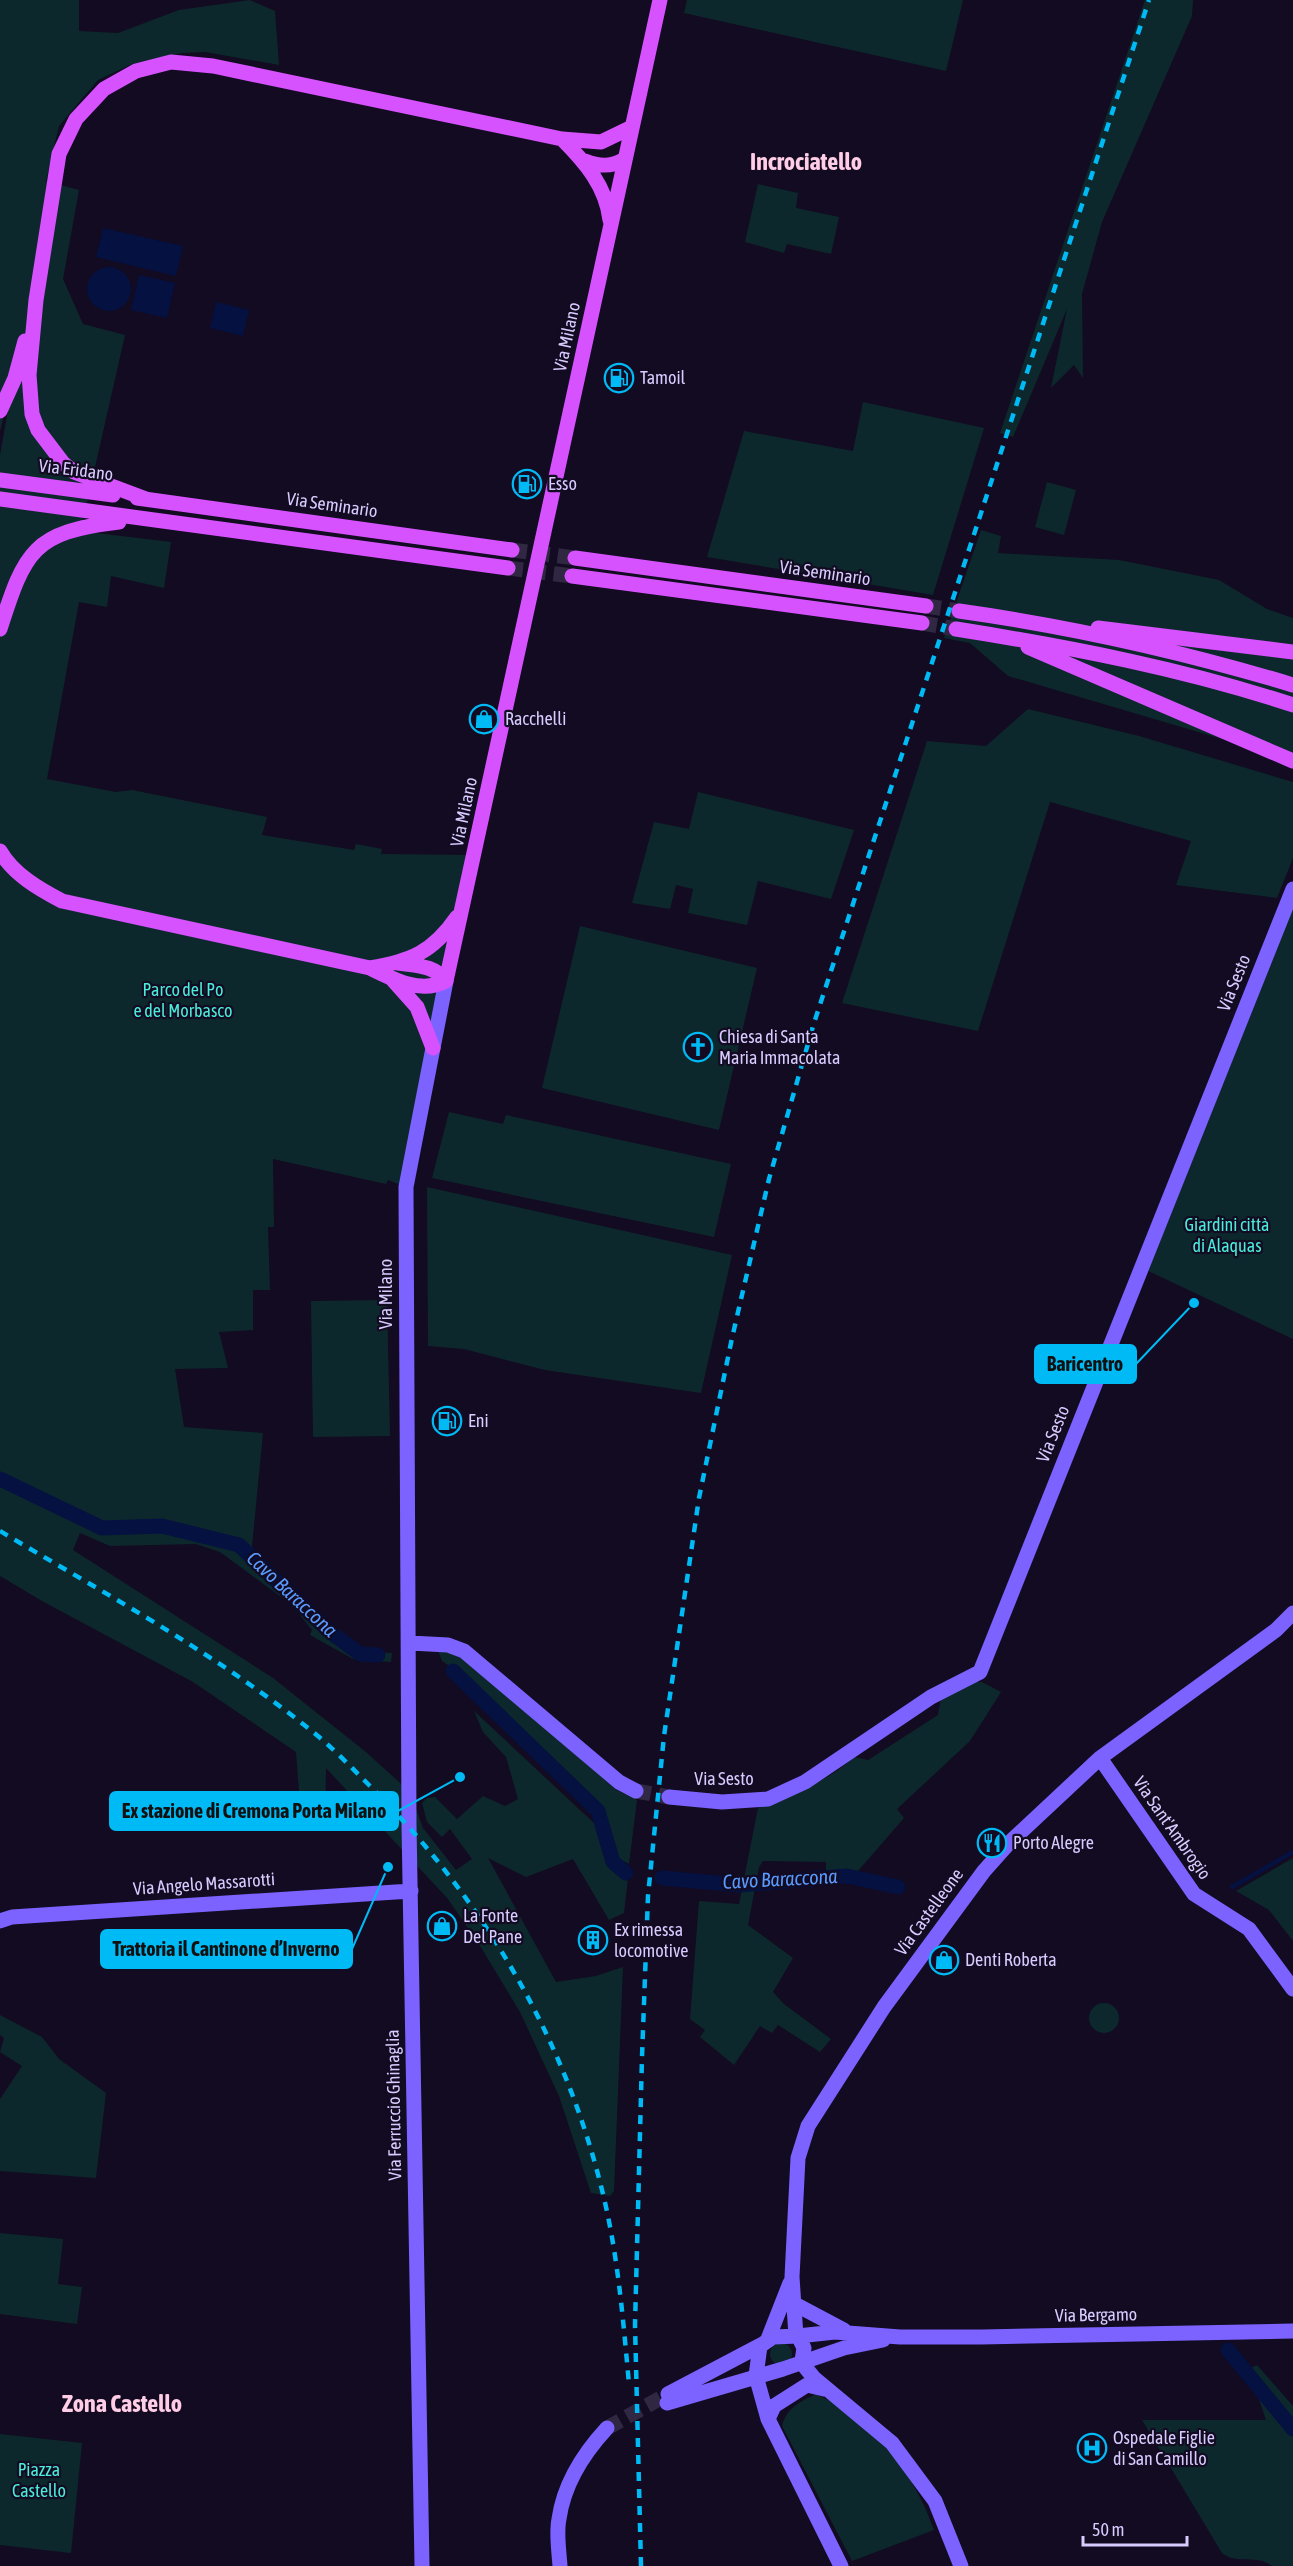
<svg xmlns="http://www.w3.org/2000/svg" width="1293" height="2566" font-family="'Asap Condensed',sans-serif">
<rect width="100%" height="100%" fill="#120b21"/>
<path fill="#0d282c" d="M0,0H79V31L118,33L179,10L250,0L275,11L279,65L205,52L182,53L132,64L98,80L59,126L46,181L79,190L63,279L83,324L125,335L81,529L88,532L171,542L164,588L111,576L107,607L79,602L47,779L116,792L132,790L267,817L262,835L354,850L356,844L382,849L381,854L474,855L406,1187L388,1180L386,1184L273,1159L274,1227H268L270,1290H253V1330L219,1332L228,1368L175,1369L184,1427L263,1433L252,1546L262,1563L358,1651L392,1653L391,1662L353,1659L310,1635L312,1630L292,1605L220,1552L196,1544L110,1546L80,1533L73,1550L273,1678L366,1752L410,1792L423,1828L456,1870L472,1859L450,1829L442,1837L427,1822L422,1803L427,1798L435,1797L457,1819L483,1796L505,1806L518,1799L506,1757L483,1732L474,1711L595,1824L607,1864L628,1878L624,1913L609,1920L573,1859L526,1877L488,1858L556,1982L596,1976L623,1967L614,2191L610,2196L591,2193L559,2096L520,2012L482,1949L448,1899L326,1768L325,1823L301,1817L296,1752L193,1682L42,1601L0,1576V455L15,371L0,431Z
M687,0H963L946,71L684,13Z
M1145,0H1193L1192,16L1102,222L1082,294L1083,378L1074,365L1051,388L1067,309L1013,437L1000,433Z
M758,184L798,193L796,208L839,217L831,254L787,244L784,253L745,242Z
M863,402L984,428L933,595L707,557L744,431L853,451Z
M1047,482L1076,490L1064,535L1035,527Z
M981,530L1001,536L998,553L1119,560L1219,580L1267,609L1293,618V760L1008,676L970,643L944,638Z
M1028,709L1139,736L1293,782V858L1277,898L1176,885L1191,841L1050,802L978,1031L842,1003L927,741L986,746Z
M698,792L854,830L831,899L758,881L747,925L688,913L693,889L676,885L670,909L632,903L654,822L689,829Z
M1293,906V1339L1144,1269Z
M580,926L757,968L719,1130L542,1088Z
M449,1112L503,1124L506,1115L731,1164L714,1237L432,1178Z
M427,1187L732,1255L701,1393L545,1370L464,1349L428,1346Z
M387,1300L390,1436L313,1437L311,1301Z
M437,1648L463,1656L529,1711L615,1789L637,1800L629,1864L616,1857L601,1804L463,1675L442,1661Z
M976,1682H982L1001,1692L970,1741L897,1809L904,1818L858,1871L844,1869L826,1872V1862L763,1861L759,1867L748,1925L793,1958L773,1992L784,2004L831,2039L820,2052L778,2025L772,2033L760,2026L734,2065L700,2037L705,2030L690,2019L699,1901L739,1904L758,1808C791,1794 828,1782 854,1757L868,1760L938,1715L941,1698Z
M1293,1858V1941L1269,1910L1236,1891Z
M1089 2018a15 15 0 1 1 30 0a15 15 0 1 1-30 0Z
M0,2015L42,2037L59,2059L106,2093L96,2178L0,2171V2099L22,2066L0,2052L4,2038L0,2035Z
M0,2233L63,2239L58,2284L82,2287L77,2324L0,2314Z
M770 2354a11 11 0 1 1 22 0a11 11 0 1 1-22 0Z
M1257,2365L1293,2406V2566H1272C1257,2554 1237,2565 1222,2553L1142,2420H1266L1249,2369Z
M816,2394C827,2400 840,2404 849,2411C888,2441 918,2484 934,2530L852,2561L782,2426C787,2407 800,2402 816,2394Z
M0,2434L82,2443L71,2553L0,2545Z"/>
<path fill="#041141" d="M103,228L183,246L176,276L96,257Z
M87 289a22 22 0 1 1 44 0a22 22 0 1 1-44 0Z
M139,275L175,283L167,318L131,310Z
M216,302L249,310L243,336L210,328Z"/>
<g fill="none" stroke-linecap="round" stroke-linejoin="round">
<path stroke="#041141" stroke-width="4.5" d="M1232,1887L1293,1852"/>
<path stroke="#041141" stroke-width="15" d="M0,1479L102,1528L162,1526L239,1545L329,1631L360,1654L378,1655
M453,1671L598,1811L613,1862L626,1873
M662,1878L739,1885L847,1876L898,1887
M1228,2350L1293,2429"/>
<path stroke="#302842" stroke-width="15" stroke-dasharray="15 8" stroke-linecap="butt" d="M636,1791L669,1797
M607,2428L668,2394"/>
<path stroke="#302842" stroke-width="15" stroke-dasharray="15 8" stroke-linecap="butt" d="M512,550L575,558
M508,568L572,576
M926,606L959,611
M922,623L956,629"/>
<path stroke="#7c62ff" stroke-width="15" d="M410,1643L448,1645L464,1651L619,1782L636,1791
M1100,1758L1194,1894L1249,1929L1293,1989
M669,1797L722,1802L768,1799L805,1782L931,1697L980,1672L1293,889
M0,1921L12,1917L411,1891
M795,2304L844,2330
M796,2336L792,2277L798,2158L808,2126L884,2007L984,1871L1009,1843L1100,1758L1276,1630L1293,1613
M798,2336L835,2332L900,2337H981L1293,2331
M768,2339L790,2283
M802,2361L804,2348L798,2336L773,2337L760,2346L756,2376L768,2419L841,2566
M801,2362L814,2378L892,2443L935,2501L961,2566
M668,2394L761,2345
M667,2403L783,2369L844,2348L883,2340
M768,2419L774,2406L807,2385L824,2389
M422,2566L409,1825L406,1187L446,981
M560,2566C559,2551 556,2533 559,2519C564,2483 583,2454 607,2428"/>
<path stroke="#d752ff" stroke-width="15" d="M562,139C585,162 606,186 610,220
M585,161C600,167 612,167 625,159
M0,411L15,378L25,341
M0,480L113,495
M137,498L512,550
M0,499L508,568
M146,499L74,472L63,463L38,430L32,414L29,375L36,300L59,154L76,119L104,89L136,71L171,62L213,66L562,139L601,142L632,127
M575,558L926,606
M572,576L922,623
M959,611C1073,627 1184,652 1293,685
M1098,628L1293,652
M0,629C25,551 33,532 119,522
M956,629C1070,647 1184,669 1293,705
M1028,647L1293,761
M0,851C13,874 39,889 62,901L370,968C394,980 421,994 446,981
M398,963C417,966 434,965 446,981
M370,968C411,961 433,952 457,917
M392,979L417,1007L433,1048
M446,981L660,0"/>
<path stroke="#00baf6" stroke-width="4.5" stroke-dasharray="9 8" stroke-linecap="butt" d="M0,1531C104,1593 213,1652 308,1728C330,1745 350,1766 370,1786C482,1898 564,2035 602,2190C618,2254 623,2319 629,2384
M641,2566L635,2325L642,2057L648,1896L664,1736L699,1498L732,1338L769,1179L814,1023L1149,0"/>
</g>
<defs>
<g id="fuel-ring" transform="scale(1.5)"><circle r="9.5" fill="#120b21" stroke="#00baf6" stroke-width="1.5"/><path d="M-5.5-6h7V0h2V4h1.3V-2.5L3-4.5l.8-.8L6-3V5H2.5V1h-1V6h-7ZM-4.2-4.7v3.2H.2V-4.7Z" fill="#00baf6"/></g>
<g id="shop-ring" transform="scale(1.5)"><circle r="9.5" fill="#120b21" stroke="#00baf6" stroke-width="1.5"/><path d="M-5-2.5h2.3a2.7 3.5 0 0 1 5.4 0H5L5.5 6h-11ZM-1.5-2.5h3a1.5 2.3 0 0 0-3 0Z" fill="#00baf6"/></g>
<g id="church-ring" transform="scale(1.5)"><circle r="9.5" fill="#120b21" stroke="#00baf6" stroke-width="1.5"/><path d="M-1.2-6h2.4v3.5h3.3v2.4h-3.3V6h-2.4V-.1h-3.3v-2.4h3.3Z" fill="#00baf6"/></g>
<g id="restaurant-ring" transform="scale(1.5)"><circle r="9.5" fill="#120b21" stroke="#00baf6" stroke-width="1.5"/><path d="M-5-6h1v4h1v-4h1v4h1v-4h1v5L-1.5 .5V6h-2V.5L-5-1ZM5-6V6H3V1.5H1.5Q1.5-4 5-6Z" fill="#00baf6"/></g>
<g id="building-ring" transform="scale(1.5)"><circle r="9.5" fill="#120b21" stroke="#00baf6" stroke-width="1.5"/><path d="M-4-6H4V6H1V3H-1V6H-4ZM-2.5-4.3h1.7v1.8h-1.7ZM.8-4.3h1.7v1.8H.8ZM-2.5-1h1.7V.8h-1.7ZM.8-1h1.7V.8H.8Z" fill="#00baf6"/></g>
<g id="hospital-ring" transform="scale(1.5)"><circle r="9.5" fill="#120b21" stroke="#00baf6" stroke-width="1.5"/><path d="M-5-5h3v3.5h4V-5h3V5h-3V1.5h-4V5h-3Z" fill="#00baf6"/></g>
</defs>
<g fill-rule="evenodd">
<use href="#fuel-ring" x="619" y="378"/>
<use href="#fuel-ring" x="527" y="484"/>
<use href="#shop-ring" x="484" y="719"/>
<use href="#church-ring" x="698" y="1047"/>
<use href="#fuel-ring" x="447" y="1421"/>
<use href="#restaurant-ring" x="992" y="1843"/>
<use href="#shop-ring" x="442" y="1926"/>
<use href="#building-ring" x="593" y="1940"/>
<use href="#shop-ring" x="944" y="1960"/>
<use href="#hospital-ring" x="1092" y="2448"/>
</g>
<g text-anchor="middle" stroke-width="4.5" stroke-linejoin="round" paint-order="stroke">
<g font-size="18" fill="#d8cbff" stroke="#120b21">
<text transform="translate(567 337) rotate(-78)" y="6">Via Milano</text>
<text transform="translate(76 470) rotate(7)" y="6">Via Eridano</text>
<text transform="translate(332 505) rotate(8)" y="6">Via Seminario</text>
<text transform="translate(825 573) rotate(8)" y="6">Via Seminario</text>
<text transform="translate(464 812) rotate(-78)" y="6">Via Milano</text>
<text transform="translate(1234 983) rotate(-68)" y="6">Via Sesto</text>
<text transform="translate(386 1294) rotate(-90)" y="6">Via Milano</text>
<text transform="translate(1053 1434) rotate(-68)" y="6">Via Sesto</text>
<text x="724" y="1785">Via Sesto</text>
<text transform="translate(1172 1828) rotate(55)" y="6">Via Sant'Ambrogio</text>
<text transform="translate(204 1884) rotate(-4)" y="6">Via Angelo Massarotti</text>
<text transform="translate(929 1912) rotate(-54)" y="6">Via Castelleone</text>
<text transform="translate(394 2105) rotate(-91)" y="6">Via Ferruccio Ghinaglia</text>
<text transform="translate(1096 2315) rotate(-1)" y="6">Via Bergamo</text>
</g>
<g font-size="18" fill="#d8cbff" stroke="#120b21" text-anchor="start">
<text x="640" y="384">Tamoil</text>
<text x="548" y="490">Esso</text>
<text x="505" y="725">Racchelli</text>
<text x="719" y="1043">Chiesa di Santa<tspan x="719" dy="21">Maria Immacolata</tspan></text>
<text x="468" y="1427">Eni</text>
<text x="1013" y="1849">Porto Alegre</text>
<text x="463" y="1922">La Fonte<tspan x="463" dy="21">Del Pane</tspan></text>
<text x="614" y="1936">Ex rimessa<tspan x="614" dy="21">locomotive</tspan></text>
<text x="965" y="1966">Denti Roberta</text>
<text x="1113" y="2444">Ospedale Figlie<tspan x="1113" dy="21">di San Camillo</tspan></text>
</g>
<g font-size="18" fill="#4aecdb" stroke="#120b21">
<text x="183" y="996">Parco del Po<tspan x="183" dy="21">e del Morbasco</tspan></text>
<text x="1227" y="1231">Giardini città<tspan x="1227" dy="21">di Alaquas</tspan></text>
<text x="39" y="2476">Piazza<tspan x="39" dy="21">Castello</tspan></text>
</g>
<g font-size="20" font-style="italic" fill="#599aff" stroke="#120b21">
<text transform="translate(292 1594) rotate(43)" y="7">Cavo Baraccona</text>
<text transform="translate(780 1879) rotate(-3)" y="7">Cavo Baraccona</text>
</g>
<g font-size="24" font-weight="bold" fill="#ffcde5" stroke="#120b21">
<text x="806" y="170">Incrociatello</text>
<text x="122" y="2412">Zona Castello</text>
</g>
</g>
<path fill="none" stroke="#00baf6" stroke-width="2" d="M1194 1303L1136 1364M460 1777L398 1811M388 1867L352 1949"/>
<g fill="#00baf6" stroke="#120b21" stroke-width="2">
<circle cx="1194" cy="1303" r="6"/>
<circle cx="460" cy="1777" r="6"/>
<circle cx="388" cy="1867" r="6"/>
</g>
<g fill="#00baf6" stroke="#00baf6" stroke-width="2">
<rect x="1035" y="1345" width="101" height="38" rx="6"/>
<rect x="110" y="1792" width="288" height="38" rx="6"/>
<rect x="101" y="1930" width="251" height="38" rx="6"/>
</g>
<g font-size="20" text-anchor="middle" font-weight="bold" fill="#111">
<text x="1085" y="1371">Baricentro</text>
<text x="254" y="1818">Ex stazione di Cremona Porta Milano</text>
<text x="226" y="1956">Trattoria il Cantinone d’Inverno</text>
</g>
<path d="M1083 2536v9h104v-9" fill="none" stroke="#d8cbff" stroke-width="3"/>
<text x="1092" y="2536" font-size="18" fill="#d8cbff" stroke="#120b21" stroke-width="4.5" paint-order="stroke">50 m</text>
</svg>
